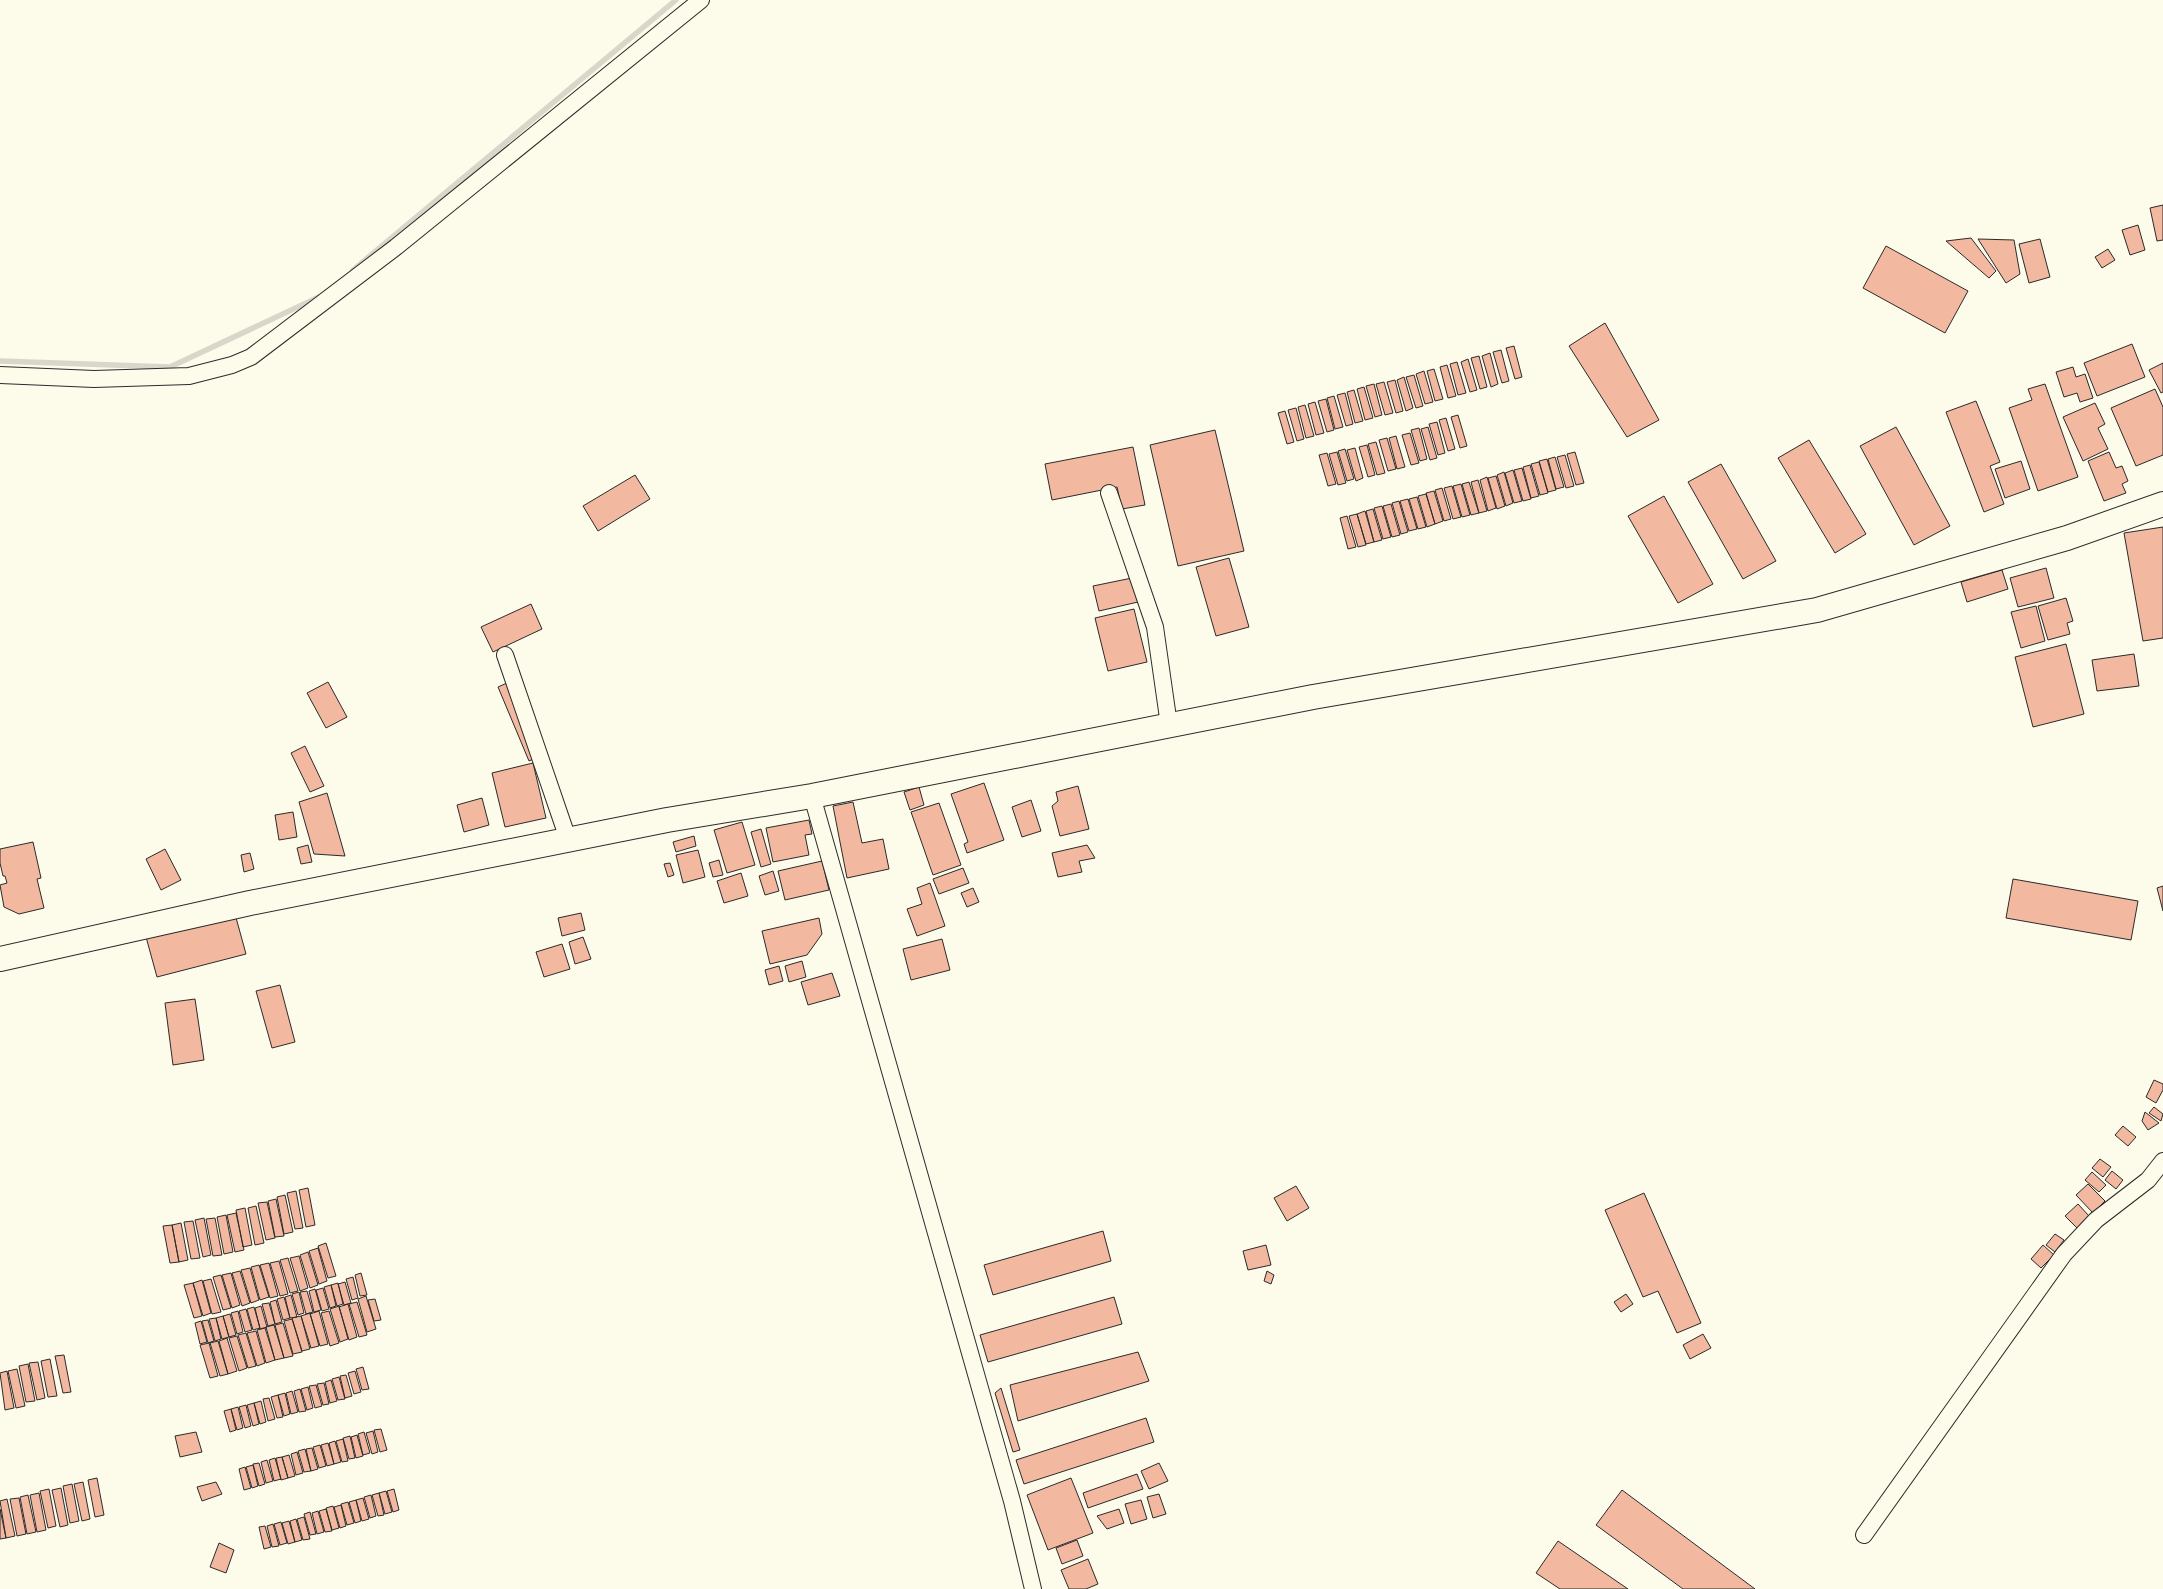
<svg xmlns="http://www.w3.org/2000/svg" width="2163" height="1589" font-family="'Sofia Sans Condensed',sans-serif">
<rect width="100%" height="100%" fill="#fdfbea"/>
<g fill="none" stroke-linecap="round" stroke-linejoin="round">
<path stroke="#d8d7c9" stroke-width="5.5" d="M353,270L676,0
M0,361L170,367L319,297"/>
</g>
<path fill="#f2b8a0" stroke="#2b2b2b" d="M2163,205V240L2157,241L2150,208Z
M2138,225L2145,250L2130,255L2122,230Z
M1971,238L1996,271L1989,278L1946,241Z
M1978,239L2014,240L2020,274L2006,283Z
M2040,239L2050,277L2029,283L2019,244Z
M1886,246L1968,291L1945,333L1863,288Z
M2108,249L2115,260L2102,268L2095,257Z
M1605,323L1659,420L1627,437L1569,346Z
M2132,344L2145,377L2097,396L2084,363Z
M1514,346L1522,377L1515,379L1506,348Z
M1501,350L1509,381L1502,383L1493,352Z
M1490,353L1498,384L1491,387L1482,356Z
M1479,356L1487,387L1480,389L1471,358Z
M1468,359L1477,390L1470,392L1461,362Z
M1457,362L1466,393L1458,395L1450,364Z
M2163,363V392L2161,393L2149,370Z
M1447,365L1456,396L1448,398L1440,367Z
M2073,367L2076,377L2085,374L2093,398L2080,402L2077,393L2064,397L2056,372Z
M1434,369L1443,399L1435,401L1427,371Z
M1424,371L1433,402L1425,404L1416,374Z
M1414,375L1423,406L1416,408L1406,377Z
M1404,377L1413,408L1406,411L1397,380Z
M1395,380L1403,411L1396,413L1387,382Z
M1384,382L1393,413L1385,415L1376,384Z
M1374,384L1382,415L1375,417L1366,386Z
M2045,384L2078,477L2038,491L2009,408L2032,400L2028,389Z
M1364,387L1373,418L1365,420L1357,389Z
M2155,389L2163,407V455L2136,466L2111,408Z
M1354,390L1363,421L1355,423L1347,392Z
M1345,393L1353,424L1346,426L1337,395Z
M1334,396L1343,427L1335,429L1327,398Z
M1326,399L1334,430L1327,432L1318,401Z
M1976,401L2000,462L1990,466L2004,504L1984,512L1946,412Z
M1315,402L1324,433L1316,435L1308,404Z
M2095,403L2105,424L2098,428L2108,449L2083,461L2063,417Z
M1305,405L1314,436L1306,438L1298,407Z
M1296,408L1304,439L1297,441L1288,410Z
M1285,411L1294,442L1287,444L1278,413Z
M1458,415L1467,446L1460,448L1451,417Z
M1446,418L1455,449L1448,451L1439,420Z
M1437,422L1445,453L1438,455L1429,424Z
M1428,427L1437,458L1430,460L1421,429Z
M1896,427L1950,526L1914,545L1860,446Z
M1419,428L1427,459L1420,461L1411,430Z
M1215,430L1244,551L1178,566L1150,445Z
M1410,433L1419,463L1411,465L1402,435Z
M1396,436L1405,467L1397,469L1389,438Z
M1387,438L1396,469L1388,471L1379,440Z
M1809,440L1866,534L1835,553L1778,458Z
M1376,442L1385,473L1377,475L1368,444Z
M1367,445L1375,475L1368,477L1359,447Z
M1133,447L1145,505L1122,509L1117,487L1052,500L1045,464Z
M1355,448L1363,478L1356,481L1347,450Z
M1345,449L1354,479L1347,481L1338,451Z
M1337,452L1346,483L1338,485L1329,454Z
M1575,452L1584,483L1576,485L1567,454Z
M2109,452L2116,468L2122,466L2128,481L2122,484L2126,493L2104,501L2088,461Z
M1327,453L1336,484L1328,486L1319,455Z
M1565,455L1574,486L1566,488L1557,457Z
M1555,457L1564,487L1556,489L1548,459Z
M1547,459L1556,490L1548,492L1539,461Z
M2021,461L2030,489L2005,498L1995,469Z
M1539,462L1548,493L1540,495L1531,464Z
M1721,464L1776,561L1743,579L1688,482Z
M1530,465L1539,496L1531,498L1523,467Z
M1522,468L1531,499L1523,501L1514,470Z
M1513,470L1522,501L1514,503L1505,473Z
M1504,472L1513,503L1506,506L1497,475Z
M635,475L650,499L598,531L583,506Z
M1496,476L1505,506L1497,509L1488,478Z
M1487,477L1496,508L1488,511L1480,480Z
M1478,480L1487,511L1479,513L1471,482Z
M1469,482L1479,513L1471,515L1462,484Z
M1461,484L1470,515L1462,517L1453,486Z
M1452,486L1461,517L1453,519L1444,488Z
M1442,488L1451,519L1444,521L1435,490Z
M1434,491L1443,521L1435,524L1426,493Z
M1426,494L1435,524L1427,527L1418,496Z
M1664,496L1713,584L1678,603L1628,516Z
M1417,497L1426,527L1418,529L1409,499Z
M1408,499L1417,529L1409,531L1400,501Z
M1399,501L1408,532L1401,534L1392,503Z
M1391,504L1400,535L1392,537L1383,506Z
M1382,506L1391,537L1383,539L1374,508Z
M1373,509L1382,540L1374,542L1366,511Z
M1365,511L1374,542L1366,544L1357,514Z
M1357,514L1366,545L1358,547L1349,516Z
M1347,516L1356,547L1348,549L1340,518Z
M2163,527V638L2143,641L2124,533Z
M1229,558L1249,627L1216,636L1196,567Z
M2046,568L2054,598L2018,607L2010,578Z
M2002,570L2008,589L1967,602L1961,582Z
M1132,578L1138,602L1099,611L1093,586Z
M2066,598L2073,621L2067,623L2070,634L2048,640L2038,606Z
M531,604L542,629L493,652L481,627Z
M2036,606L2045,641L2021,648L2011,612Z
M1134,609L1147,662L1108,671L1095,618Z
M2066,644L2084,714L2033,727L2015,657Z
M2134,654L2139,686L2097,691L2092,660Z
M328,682L347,717L326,728L307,693Z
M507,683L538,757L529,761L498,687Z
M305,746L324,786L310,792L291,753Z
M533,763L546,818L505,827L492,773Z
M984,783L1004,840L967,853L964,844L968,842L951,794Z
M1078,786L1089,829L1060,836L1052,806L1058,801L1056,792Z
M919,787L924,805L910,810L904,792Z
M327,793L345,856L314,854L299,802Z
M482,798L489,825L464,832L457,805Z
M1031,800L1041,831L1022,837L1012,807Z
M853,802L862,843L883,839L889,869L847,878L833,806Z
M939,803L961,865L933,875L911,812Z
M293,812L297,837L279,840L275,815Z
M809,820L812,834L805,835L809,855L773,862L766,828Z
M742,822L755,865L727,873L714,830Z
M761,829L771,864L761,867L751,832Z
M694,836L696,846L676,852L673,842Z
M33,842L41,878L37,879L44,908L19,914L4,907L0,885L7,883L5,876H3L0,863V849Z
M308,845L312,862L301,864L297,848Z
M1087,845L1095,858L1079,861L1082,872L1058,877L1052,853Z
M165,849L181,880L161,890L146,859Z
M698,850L705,877L683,883L676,855Z
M250,853L254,869L244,872L241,855Z
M719,860L723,875L713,877L709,863Z
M822,861L829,890L785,900L778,871Z
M670,863L674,875L668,877L664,864Z
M963,868L969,883L939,894L933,879Z
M773,871L779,891L765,895L759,876Z
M741,873L748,896L724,903L717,881Z
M2013,879L2138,901L2131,940L2006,918Z
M930,883L945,926L917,936L907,909L922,904L917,888Z
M2163,886V911L2157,888Z
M973,888L979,902L967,907L961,893Z
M581,913L585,930L562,936L558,918Z
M235,914L246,954L157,977L146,937Z
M819,918L822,934L807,955L770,964L762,931Z
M583,937L591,959L575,964L569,942Z
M942,939L950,970L911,980L903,949Z
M562,944L570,969L544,977L536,952Z
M802,961L806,977L789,982L785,966Z
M779,966L783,981L769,985L765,970Z
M832,973L840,996L808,1005L801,982Z
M280,985L295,1042L272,1048L256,991Z
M195,999L204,1060L173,1065L165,1003Z
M2154,1080L2163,1084V1090L2156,1103L2146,1097Z
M2154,1107L2163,1114L2161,1121L2149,1113Z
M2145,1112L2159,1123L2148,1130L2142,1121Z
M2123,1126L2136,1137L2128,1146L2115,1135Z
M2100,1159L2111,1167L2103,1177L2092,1168Z
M2112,1171L2123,1180L2116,1189L2105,1180Z
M2092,1172L2106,1185L2099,1192L2085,1180Z
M2088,1184L2105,1201L2093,1213L2076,1195Z
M1296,1186L1309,1208L1287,1221L1274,1198Z
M308,1188L315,1225L306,1227L299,1190Z
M296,1191L303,1228L295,1229L287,1193Z
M1644,1193L1701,1323L1677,1333L1658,1291L1643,1297L1605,1210Z
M285,1195L293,1232L284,1234L277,1197Z
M276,1199L284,1236L275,1237L268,1201Z
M267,1202L275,1238L266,1240L258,1203Z
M2078,1204L2089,1216L2077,1228L2065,1216Z
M256,1206L264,1243L255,1245L248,1208Z
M245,1208L252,1245L243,1247L236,1210Z
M236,1213L244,1250L235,1252L227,1215Z
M226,1215L233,1252L224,1254L217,1217Z
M204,1218L211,1255L203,1257L195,1220Z
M215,1218L222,1255L213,1256L206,1219Z
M193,1221L200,1258L191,1259L184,1222Z
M181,1223L188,1260L179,1262L172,1225Z
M172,1225L179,1262L170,1263L163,1226Z
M1103,1231L1111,1261L993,1295L984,1265Z
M2055,1234L2064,1240L2055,1252L2046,1245Z
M326,1243L336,1276L328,1278L318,1246Z
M1266,1245L1271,1265L1248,1270L1243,1251Z
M2043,1245L2054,1255L2041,1268L2031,1259Z
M318,1248L327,1281L319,1284L309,1251Z
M308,1252L318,1285L310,1288L300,1255Z
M299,1256L308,1288L300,1291L290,1258Z
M288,1258L298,1291L290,1293L280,1260Z
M279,1261L288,1294L280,1296L270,1263Z
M269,1263L278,1296L270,1298L260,1265Z
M259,1265L269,1297L260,1300L251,1267Z
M250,1268L259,1300L251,1303L241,1270Z
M240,1271L250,1303L242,1306L232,1273Z
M1267,1271L1274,1275L1271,1284L1264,1281Z
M231,1273L240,1305L232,1308L222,1275Z
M361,1273L367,1295L360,1296L355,1275Z
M221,1275L231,1308L223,1310L213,1277Z
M353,1277L358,1298L352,1300L346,1279Z
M211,1279L221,1312L212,1314L203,1281Z
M202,1280L211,1313L203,1316L193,1283Z
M345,1282L351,1303L344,1305L338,1284Z
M193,1283L202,1316L194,1318L184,1285Z
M338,1283L343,1304L337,1306L331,1285Z
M331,1285L336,1306L330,1308L324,1287Z
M323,1288L329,1309L322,1311L316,1290Z
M315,1289L321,1310L314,1312L309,1291Z
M307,1291L313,1312L306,1314L300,1292Z
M299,1292L304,1313L298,1315L292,1294Z
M1626,1294L1633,1304L1621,1312L1614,1302Z
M291,1295L297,1317L290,1318L285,1297Z
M366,1296L376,1329L367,1332L358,1299Z
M284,1297L290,1318L283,1320L277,1299Z
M1114,1297L1122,1324L988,1362L980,1335Z
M375,1299L381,1320L374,1321L368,1300Z
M276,1300L282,1322L275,1324L270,1302Z
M357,1302L367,1335L359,1337L349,1304Z
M269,1303L275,1324L268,1326L262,1304Z
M348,1304L357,1337L349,1340L339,1307Z
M261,1306L267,1327L260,1329L255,1308Z
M339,1306L348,1339L340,1342L330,1309Z
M254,1307L260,1328L253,1330L247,1309Z
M246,1309L252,1330L245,1332L239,1311Z
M238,1311L243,1332L237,1334L231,1313Z
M319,1311L328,1344L320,1346L310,1314Z
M329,1311L339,1343L330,1346L321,1313Z
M310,1313L319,1346L311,1348L301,1316Z
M230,1314L236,1335L229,1337L223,1316Z
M223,1316L229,1337L222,1339L216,1318Z
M301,1316L310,1349L302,1351L292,1318Z
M216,1318L221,1339L215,1341L209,1319Z
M292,1319L302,1352L293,1354L284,1321Z
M208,1320L214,1341L208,1343L202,1321Z
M201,1321L207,1342L200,1344L195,1323Z
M283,1323L293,1356L284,1358L275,1325Z
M274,1325L284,1358L275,1360L266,1327Z
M265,1328L275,1360L266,1363L257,1330Z
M256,1331L265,1363L257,1366L247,1333Z
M246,1333L256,1366L248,1368L238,1335Z
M1703,1334L1711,1348L1690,1359L1683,1345Z
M237,1336L247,1368L239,1371L229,1338Z
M227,1338L237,1371L228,1374L219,1341Z
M218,1341L228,1374L220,1376L210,1343Z
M209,1343L218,1376L210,1378L200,1345Z
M1138,1352L1149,1381L1018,1421L1010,1385Z
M64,1355L71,1392L63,1393L55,1356Z
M50,1359L57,1396L48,1397L41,1361Z
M38,1362L45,1398L37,1400L29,1363Z
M28,1364L35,1401L26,1402L19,1366Z
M363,1367L369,1389L362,1390L356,1369Z
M17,1369L25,1406L16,1408L8,1371Z
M7,1371L14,1408L5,1410L0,1373Z
M355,1371L361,1392L354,1394L348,1373Z
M346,1375L352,1396L345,1398L340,1376Z
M339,1377L345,1399L338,1400L332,1379Z
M331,1380L337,1401L330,1403L325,1382Z
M324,1383L329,1404L323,1405L317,1384Z
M316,1385L322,1406L315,1408L309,1386Z
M308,1387L313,1408L307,1410L301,1389Z
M1001,1388L1020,1450L1013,1452L995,1393Z
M300,1389L306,1411L299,1412L294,1391Z
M292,1391L298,1412L291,1414L286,1393Z
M285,1393L290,1414L284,1416L278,1395Z
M278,1395L283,1417L277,1418L271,1397Z
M269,1398L275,1419L268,1421L263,1399Z
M261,1401L266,1422L260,1424L254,1403Z
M254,1403L259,1424L253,1426L247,1405Z
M246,1405L251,1426L245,1428L239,1407Z
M238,1407L243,1428L237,1430L231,1409Z
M231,1409L236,1430L230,1432L224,1411Z
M1146,1418L1154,1442L1024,1484L1016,1460Z
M381,1429L387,1450L380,1452L374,1430Z
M373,1431L378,1452L372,1454L366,1433Z
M196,1432L202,1452L180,1457L175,1436Z
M364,1432L370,1453L363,1455L358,1434Z
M357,1435L363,1456L356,1458L351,1437Z
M350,1436L355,1458L349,1459L343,1438Z
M343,1439L348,1461L342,1462L336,1441Z
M335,1441L341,1462L334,1464L329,1443Z
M328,1443L334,1464L327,1466L321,1445Z
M320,1445L326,1466L319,1468L313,1447Z
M312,1448L318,1469L311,1471L306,1449Z
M305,1449L311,1471L304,1472L298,1451Z
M297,1452L303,1473L296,1475L291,1454Z
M289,1455L295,1476L288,1478L282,1457Z
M282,1457L288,1478L281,1480L276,1458Z
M275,1458L281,1479L274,1481L269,1460Z
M267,1460L273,1481L266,1483L261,1462Z
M259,1463L265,1484L259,1486L253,1464Z
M1159,1463L1168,1481L1149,1489L1141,1471Z
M253,1465L258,1486L252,1488L246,1467Z
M245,1467L251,1488L244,1490L239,1469Z
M1137,1474L1143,1489L1088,1508L1083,1493Z
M97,1478L104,1515L95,1517L88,1480Z
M1071,1478L1093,1533L1048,1550L1027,1495Z
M83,1482L90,1519L82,1521L74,1484Z
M216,1482L222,1494L202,1501L197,1487Z
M72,1484L79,1521L70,1523L63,1486Z
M61,1488L68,1525L60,1527L52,1490Z
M49,1489L56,1526L48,1528L40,1491Z
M394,1489L399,1510L393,1512L387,1491Z
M1622,1490L1755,1589H1683L1596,1525Z
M386,1491L392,1512L385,1514L379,1493Z
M39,1493L46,1530L37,1532L30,1495Z
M379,1493L384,1515L378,1516L372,1495Z
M1159,1494L1166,1514L1153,1518L1147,1497Z
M28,1495L36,1532L27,1534L20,1497Z
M371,1495L376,1516L370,1518L364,1497Z
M19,1498L26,1534L17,1536L10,1499Z
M363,1498L369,1519L362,1521L356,1500Z
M7,1499L15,1536L6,1538L0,1501Z
M356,1500L361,1521L355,1523L349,1502Z
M1141,1500L1147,1519L1131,1524L1125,1504Z
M348,1502L354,1523L347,1525L341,1504Z
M341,1505L346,1526L340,1528L334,1507Z
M333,1506L339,1528L332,1530L326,1508Z
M0,1509L6,1538L0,1539Z
M326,1509L332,1531L325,1532L319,1511Z
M1119,1509L1124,1523L1107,1529L1097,1516Z
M318,1511L324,1532L317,1534L312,1513Z
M310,1512L316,1534L310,1535L304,1514Z
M304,1517L310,1539L303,1540L297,1519Z
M296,1519L302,1540L295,1542L290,1521Z
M289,1521L295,1542L288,1544L282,1523Z
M281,1522L287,1543L280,1545L274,1524Z
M273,1524L279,1546L272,1547L267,1526Z
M265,1526L271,1547L264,1549L259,1527Z
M1077,1540L1083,1556L1062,1564L1056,1548Z
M1558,1541L1628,1589H1560L1536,1573Z
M219,1543L234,1550L226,1573L210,1567Z
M1088,1559L1098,1584L1086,1589H1069L1061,1570Z"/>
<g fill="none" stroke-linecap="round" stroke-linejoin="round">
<g stroke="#2b2b2b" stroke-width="18">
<path id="street" d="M0,375L94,379L189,376L232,365L251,357L396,247L701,0
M1109,493L1155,627L1169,725
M505,655L568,839
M812,796L1012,1501L1033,1589
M1864,1535L2064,1254L2096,1220L2148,1180L2163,1161"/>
</g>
<g stroke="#2b2b2b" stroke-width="26">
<path id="secondary" d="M0,959L250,903L667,820L812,796L1313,697L1817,610L2067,538L2163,504"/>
</g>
<use href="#street" stroke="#fdfbea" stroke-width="16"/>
<use href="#secondary" stroke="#fdfbea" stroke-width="24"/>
</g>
</svg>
